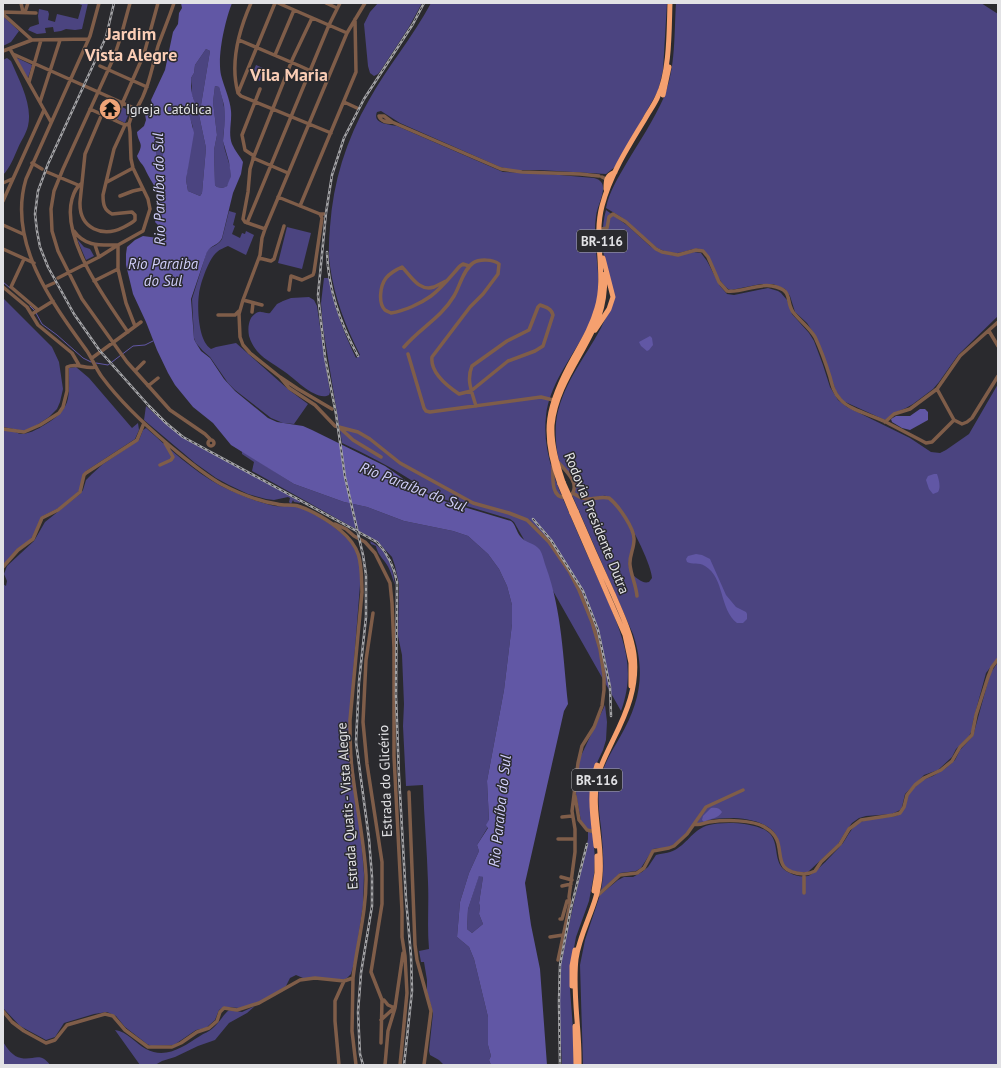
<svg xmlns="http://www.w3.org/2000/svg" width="1001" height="1068" font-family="'PT Sans',sans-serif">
<rect width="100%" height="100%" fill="#2a2a2e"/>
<path fill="#4b4480" d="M76,3H88L82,29L75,30L66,29L61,31L54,32L53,27L45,28L46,33L37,34L28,30L30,27L39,24L38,16L39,9L48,11L49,14L48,20L55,22L57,14L78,19L82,5Z
M378,3H422L409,27L381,70L378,74L374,76L370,73L368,66L364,24L370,12Z
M431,3H667L663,70L658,91L615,167L606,174L539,170H514L500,167L400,123L381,111L377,112C372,124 389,124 397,126L503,172L537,173L594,178C612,182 598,202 596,216C591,252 606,281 593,318C591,324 587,329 584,334C570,360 549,386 546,416C542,451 556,483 570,515C582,544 595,572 608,601C624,639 636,670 621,711L514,522L510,519L433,496C424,492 419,485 411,480C389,466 366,454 342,443L323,328L321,303L324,278H329C334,307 343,331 356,358L360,355C346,327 334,297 330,266C328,253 329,240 330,227C333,182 346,140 369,100C387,67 413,37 431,3Z
M676,3H981L998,14V316L958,355L939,382L933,389L913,404L906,408L894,413L885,420L843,401L836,391L815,335L807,323L795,312L790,296L785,289L773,284H761L731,290C721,288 709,259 703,250C694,246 687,252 677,253C670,253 663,251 657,248L621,217L606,208C609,192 618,178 626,164C639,142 654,120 664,97C676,68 674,33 676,3Z
M3,16L19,31L11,42L3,46Z
M206,49L210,51L201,105L199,109L197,110L194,107V100L191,93L192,86L191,78L194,73L195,65Z
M15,57L32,65L28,78Z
M7,58L11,61C19,80 33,105 28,126C26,134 21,141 18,148C14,157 10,168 3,175V60Z
M256,65L265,69L260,81L251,77Z
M215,86L219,87C222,96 225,108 225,118C225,127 222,136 224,146C226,156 231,165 231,176C230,182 228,187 223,188L217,187L215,185L214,150L217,135L213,102Z
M122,107L130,111L125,123L117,119Z
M192,112H195L199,115L206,148L202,193L200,196L188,191L186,180L193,127L189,115Z
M163,132L165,134L163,140V162L162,164L159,165L157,163L156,145Z
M606,210L628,226L650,246L659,252L675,256L694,252L701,253L707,261L720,286L727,294L734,295L768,288L778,291L781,293L787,300L792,314L809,333L814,341L823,365L830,387L838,400L847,407L910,438L931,452L940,453L946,450L969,434L998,384V657L986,673L973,721L972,730L969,736L956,749L952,757L938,770L924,775L905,794L902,807L900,810L892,814L866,816L859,818L852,823L846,831L838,844L808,872C801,873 791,872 785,867C779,859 781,846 777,837C768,817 728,816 710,820C706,821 702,823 699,825L696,824L705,809L704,808C694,821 685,841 669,847C664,849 658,848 653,849L641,868L636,871L620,873L601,891C605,869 603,849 601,827C599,812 597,796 600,781C603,765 612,751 620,737C640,702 646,673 633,634L572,495L573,494C587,503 592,499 607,498C616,502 633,529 633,539C634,554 620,567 638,579C642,582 645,583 649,582L652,578C652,564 622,504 609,497C600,492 591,505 574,493C578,481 566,474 561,465C556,455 555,434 556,423C560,387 585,358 601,328C605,319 611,309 613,300C615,292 608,276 606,267C602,249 601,228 606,210Z
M229,211L236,213L233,225L235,226L232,234L240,238L242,233L245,234L246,231L254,235L246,255L228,246C224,248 220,249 217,252C209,258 200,284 199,294C197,307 198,341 211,349L216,347L236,343L289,390L308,404L294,424L283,423L271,418L235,390L228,383L210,357L203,351L196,343L194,338L192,299L207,251C212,246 219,245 222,239Z
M287,227L311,233L302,269L278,263Z
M77,239L84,247L90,249L94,256L86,260Z
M309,297L314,300L317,306L324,354L330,392L329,395C317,402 295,379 285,372C270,361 255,356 249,336C248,330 248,324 251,318C253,315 258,311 261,312C265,312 267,314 270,313L277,304L283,301L291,298Z
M3,298L52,347L59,362L63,389L60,402L57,409L49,417L37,425L24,431L3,427Z
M76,367L89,378L132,428L138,423L139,430L135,439L86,471L79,491L61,507L41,517L34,535L29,541L17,549L3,566V430C6,430 9,430 12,431C15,431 18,434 21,434C28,434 36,430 41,427C72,409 69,401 69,368Z
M146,406L157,416L182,437L300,501V503L294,502L293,500L291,504L289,502L290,498L288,497L274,500L266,499L248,494L229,485L216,478L195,463L144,420Z
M146,428C169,448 193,471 221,486C238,494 256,502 275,506C282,507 290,505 297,507C315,512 349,534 357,552C361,562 360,575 360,585L349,725L362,849L364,874L363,905L355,959L351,974L347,978L343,980L303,978L296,975L290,978L286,986L270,997L254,1004L239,1008L226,1007L222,1008L219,1010L215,1020L206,1028L196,1030L174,1045L151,1046L147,1044L125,1027L116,1016L107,1012L94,1014L64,1023L55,1037L46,1040L20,1026L3,1008V584L6,586L7,581L4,574L7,566L34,541L45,522L80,494L83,490L86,480L92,474L103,464L139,440L143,430Z
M242,451L294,484L344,502L367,507L404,521L453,531L468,536L488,554L499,569L507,586L512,605V624L504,690L487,781L489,821L488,827L477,845L479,851L469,873L460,902L457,937L469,947L474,959L488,1017V1045L491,1056L489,1060L491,1065H444L439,1060L430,1055L429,1051L433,1013L427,992V980L424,962H421L419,951L429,949C427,927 429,905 428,882C427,850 424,817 423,785L406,786L403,726L404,704L402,655L398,636L399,584L395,566L392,557L377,541L252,471L254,462L242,454Z
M370,541C387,549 393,567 395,585C392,577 390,568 385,562C381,557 377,552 376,546L371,544Z
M998,662V1065H583L580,965L585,940L600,895L618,880L624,877H633L642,872L648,867L656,855C664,853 671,853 678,848C690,840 694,829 709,825C723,821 761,822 771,835C780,847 772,866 790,873C795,876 802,877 808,876C814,875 838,849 843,843C848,836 852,826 860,822C867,819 888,817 896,816L900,814L908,795L914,788L923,780L933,776L946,768L955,760L960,750L973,736L990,674Z
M605,705L607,722L606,740L603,750L594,769L590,805L595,858L594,874L589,901L576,937L570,969V989L573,1029L574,1065H562L559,998L561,961L588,839V830L581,821L576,794L579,760Z
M479,875L483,877L479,903L480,907L479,914L483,924L472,933L467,929L468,909Z
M255,1006L247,1013L229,1023L215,1040L198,1046L175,1057L162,1061L155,1065H140L115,1030C127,1031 136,1044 146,1049C166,1060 184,1046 200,1036C204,1033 209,1032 213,1028C219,1023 223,1015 229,1010L242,1012Z
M3,1042C7,1048 13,1057 21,1058C33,1061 40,1051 50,1065H3Z"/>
<path fill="#6157a5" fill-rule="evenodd" d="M181,3H232C225,21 217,56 221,75C224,87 230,99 231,111C232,122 228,133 232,144C235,151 240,156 243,162L241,174L233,193L222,238C219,245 211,245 207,252L191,299L194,339L196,343L201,351L210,358L224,379L235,391L268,418L277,422L303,426L312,430L385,466L422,492L437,499L511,521C516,525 516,531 520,536C525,543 535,543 540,550C543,555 544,562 546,567C562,611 563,658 568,704L564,711L525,883L531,925L540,969L547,1065H491L489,1060L491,1056L488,1045V1017L474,959L469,947L457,937L460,902L469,873L479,851L477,845L488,828L486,825L489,820L487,781L504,690L512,624V605L507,586L499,569L488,554L468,536L453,531L404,521L367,507L344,502L294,484L231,445L213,423L193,407L175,385L168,373L157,350L146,322L133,294L126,265V254L127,247L135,240L143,236L158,238L161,230L159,226L155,222C167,194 156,193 145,169C143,164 139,162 137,156C145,142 138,144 137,132L144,126L146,120L145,114L147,110L153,106L151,100L165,70L173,32L178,24L179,13L182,8ZM206,49L210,51L201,105L199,109L197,110L194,107C196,102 193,99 192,94C190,89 192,84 191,78L194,73L195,65ZM215,86L219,87L224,105L225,118L223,141L229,162L231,176L227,186L223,188L217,187L215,185L214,150L217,135L213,102ZM192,112H195L199,115L206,148L202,193L200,196L188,191L186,180L194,133L190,117L189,115ZM163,132L165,134L163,140V162L162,164L159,165L157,163L156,145ZM479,876L483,877L479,903L480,907L479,914L483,924L472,933L467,929L468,909Z
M650,336L652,338L653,345L649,350L647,351L641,346L639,342Z
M920,409H925L928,412V420L910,430L902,428L892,422L891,419L896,416H910Z
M934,474H937C939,479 941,488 938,492L933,494L929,489L926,480L928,476Z
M696,554L702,555L710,559L726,595L736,607L746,612L747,614V619L743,623H737C719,609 725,578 705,566C699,562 692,565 687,562L686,559L688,556Z
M711,808C716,807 720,808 722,812C718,819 710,818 704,822L702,820L703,816Z"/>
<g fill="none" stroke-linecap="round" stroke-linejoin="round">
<path stroke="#6157a5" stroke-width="1" d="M3,282L10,288
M30,306L35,311
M36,313L42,324L57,335L83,358L91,362
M96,363L108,365L133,346L145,345L153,341"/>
<path stroke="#7f5d49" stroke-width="3.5" d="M21,3L23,12
M130,3L121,36L114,57L63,169L54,191L51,209L52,231L58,251L82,299L127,362L170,410L205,434L211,440
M278,3L347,33
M326,3L337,8
M365,3L347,33L265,229L262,238L260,255L243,300L239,314L240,337L243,345L250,353L280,377L289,388L315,405L335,426L358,432L370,439L400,463L473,503L509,513L527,520L549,542L569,571L579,590L592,622L600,649L604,675V690L602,706L594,727L582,746L578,763L572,811L575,829V852L569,897L570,904L558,960
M3,12L36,13
M25,12L28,3
M3,14L32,40L88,39
M239,40L300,66L328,79
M10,49L51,122
M3,51L32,40
M13,54L134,108
M275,55L294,10
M100,66L147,87
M29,82L41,40
M238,93L241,96L331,133
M238,93L275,3
M238,93C230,64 239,30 251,3
M40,102L60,40
M344,102L357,108
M90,109L125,125L128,124
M102,114L85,154L80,202C79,229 103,238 124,227C128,225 132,223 135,220V215L132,212L112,214C104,210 103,204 103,195L114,149L125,125
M115,120L144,54L158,3
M392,122C388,123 380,121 379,116H384L392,122L501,169L522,172L580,174L599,176
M254,156L245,150L242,135L260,89
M253,158L288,173
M32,163L42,169
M47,172L78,185
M602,177L606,179
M107,182L133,168
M3,183L12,179
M82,183C76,187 74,192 72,199C61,239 106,300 128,332
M120,196L133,191L142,189
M278,197L320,214H324
M3,201L44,110
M300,206L356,72L355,19
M247,223L329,25L340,3
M3,225L23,234
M265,229L245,222L243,219L248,192L250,169L254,156L293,58L312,18
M602,229L607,228L609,217L613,214L626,222L656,249L662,252L678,255L696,250L703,251L708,257L719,282L727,291C742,293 757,283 772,286C794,290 785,300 793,312C800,321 809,327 815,337C821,350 826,364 830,377C832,385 834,393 840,399C849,410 872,415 886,422C899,429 913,436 926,443L932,442L954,420L962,424L967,422L972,418L998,376
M74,231C85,247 101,245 117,245
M95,245L99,257
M3,249L34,263
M259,258L271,261L274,259L284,226
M24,259L11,287L38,310
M58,278L99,257L118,245
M94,281L118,269
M446,281C442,283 438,285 434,287C419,292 411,276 402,267C397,269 389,274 386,278C380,286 378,303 385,310C386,311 389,312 391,313C404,311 420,304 431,296C442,288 451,276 460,266L463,264L469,266
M3,287L27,307L38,325L72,353L79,365
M45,287L54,283
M289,290L291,276L302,280L313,275L314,272L322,218L320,214
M243,300L262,305
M252,312L253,303
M32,314L53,301
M218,315H235L239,311
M135,326L126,303L118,269V245L143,231L150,209L148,199L133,168L131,159L130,132L129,124L134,108H137C149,88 152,67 158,46C163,32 169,18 174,3
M989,331L998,346
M404,347C420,328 441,318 454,296C460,286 463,270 473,263C479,259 493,259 499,264L498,274L483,294L470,307L432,357C430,372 447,386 459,394L471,391L508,361L535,351L543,346L553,315C552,309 546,307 540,305L538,307L529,330L507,341L472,366C466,380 472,392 476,406
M408,354L424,408L426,411L430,412L541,397L553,400
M92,358L141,322
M135,371L144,362
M280,377L298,389L332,409
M148,386L158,378
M937,389L954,420
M885,422L894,414L910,409L937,389L960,356L998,322
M340,428L353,440L381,457
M3,429L24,432L40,425L59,413L63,407L67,391V367C77,362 86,370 95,367
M208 443a3 3 0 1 1 6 0a3 3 0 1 1-6 0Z
M558,462C565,470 580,483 572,494
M160,465L171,460L173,457L165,443
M553,465C553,476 550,500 567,497
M573,493C590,505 594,495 609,498C618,505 635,529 634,540C634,549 629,556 630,565C631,575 636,585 637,596
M335,524L346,529L354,536L365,542L375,553L390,583L392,603L394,648V756L402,911V937L405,956L407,993L400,1065
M3,567L18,550L33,539L42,518L58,510L80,492L84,475L86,473L137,440L144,423
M373,613L366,660L363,722L367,764L382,862V904L371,972L382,1000
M409,792L415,945L417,960L431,1011L424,1065
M575,796L579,820L587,830L595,832
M562,817L572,816
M694,824C700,826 703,823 709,822C724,820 753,819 766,828C792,843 765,872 804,874V893
M558,839H575
M804,874L810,873L815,871L821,862L840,844L849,829L861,820L893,815L900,813L904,807L907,795L915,785L924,778L941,770L952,761L960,747L972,735L976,715L988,677L992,667L998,659
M561,877L572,880
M562,886L571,884
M596,897L620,875L637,873L644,868L653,851L669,848L674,846L687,834L706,807L743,790
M560,919H562L567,901H569
M550,937L563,935
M353,978L352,1031L356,1065
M3,1011L12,1022L24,1031L46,1043L55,1040L67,1025L105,1014L113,1016L125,1030L148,1047H172L181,1043L197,1032L209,1028L217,1021L220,1012L224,1008L237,1010L259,1003L300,980L315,978L344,981L353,978C357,944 367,910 366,875C364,839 356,804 352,769C350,753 350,736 350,720L362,592C361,564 363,549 340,530C330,521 311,510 298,506C291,504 284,506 277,504C258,501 238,493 221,484C202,473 186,459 170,446C145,425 122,404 102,377C96,369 93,360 87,351C52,303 7,242 26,179L90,36L99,3
M381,1020L394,1008
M381,1043L382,1000H384L388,1005L395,1008L403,953
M339,1065L335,1021V1001L344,981
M385,1065L388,1031L395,1008"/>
<path stroke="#f5a06f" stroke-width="5" d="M663,95L669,67
M606,189C606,180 606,176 615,172
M595,330L609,309L613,297L603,258
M563,482C557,464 551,445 552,425C556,384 585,353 599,316C604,302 605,288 605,274
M560,484C541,432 547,405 574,357C583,341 592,326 597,308C607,274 593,240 602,206C610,175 628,147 645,119C649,111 655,104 658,96C670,71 669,30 670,3
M576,511C588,539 600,566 613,594C621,613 631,633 634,654C638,686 627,712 613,740C607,753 600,765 597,779C591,811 603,843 600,875C598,905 580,930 576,959C572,994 580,1030 579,1065
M572,513L625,635L631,663V686
M596,846C593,819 588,791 597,765
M594,891L597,873V856
M572,986V966L575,950
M575,1026L576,1065"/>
<g stroke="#a4a4a7" stroke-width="2.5">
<path id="rail" d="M114,3L106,37L48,164L38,191L35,214L37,231L40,247L48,267L74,314L100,351L149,406L166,423L183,437L377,542C388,554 394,566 397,582L396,696L399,776L406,899L411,956L412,991L404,1065
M327,252C328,289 340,323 358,356
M533,519L551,540L583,591L598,630L610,687L611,716
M363,1065L360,1054L358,1012L361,973L372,906V877L369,839L356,742L359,682L366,617V575L363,555L345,477L336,414L325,357L318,295L326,213L332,175L344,138L364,99L413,24L424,3
M560,1065L559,1001L560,965L571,908L587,844"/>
</g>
<use href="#rail" stroke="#2a2a2e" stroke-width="1" stroke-dasharray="3" stroke-linecap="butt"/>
<path stroke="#f5a06f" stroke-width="5" d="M563,482L576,511
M560,484L572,513"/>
</g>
<defs>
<g id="temple-disc" transform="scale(1.15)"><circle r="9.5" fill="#efa377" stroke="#2a2a2e"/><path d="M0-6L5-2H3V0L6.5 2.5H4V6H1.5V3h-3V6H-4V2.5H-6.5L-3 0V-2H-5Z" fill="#111"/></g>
</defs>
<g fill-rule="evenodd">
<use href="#temple-disc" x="110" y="109"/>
</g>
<g text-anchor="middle" stroke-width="3" stroke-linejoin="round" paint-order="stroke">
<g fill="#2a2a2e" stroke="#ababae" stroke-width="1">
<rect x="577" y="230" width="50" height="22" rx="3"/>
<rect x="572" y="769" width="50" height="22" rx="3"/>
</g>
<g font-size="13" font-weight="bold" fill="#e2e2e5">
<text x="602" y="246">BR-116</text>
<text x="597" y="785">BR-116</text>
</g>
<g font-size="14" fill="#e2e2e5" stroke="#2a2a2e" text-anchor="start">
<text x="126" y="114">Igreja Católica</text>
</g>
<g font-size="14" fill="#e2e2e5" stroke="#2a2a2e">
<text transform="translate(597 523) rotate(68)" y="5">Rodovia Presidente Dutra</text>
<text transform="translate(385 781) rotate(-92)" y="5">Estrada do Glicério</text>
<text transform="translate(347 806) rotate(-94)" y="5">Estrada Quatis - Vista Alegre</text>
</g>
<g font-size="15" font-style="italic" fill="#d0cefa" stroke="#2a2a2e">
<text transform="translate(159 189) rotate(-91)" y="5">Rio Paraíba do Sul</text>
<text x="163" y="269">Rio Paraiba<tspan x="163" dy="17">do Sul</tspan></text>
<text transform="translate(413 487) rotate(21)" y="5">Rio Paraíba do Sul</text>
<text transform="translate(500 811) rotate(-84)" y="5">Rio Paraíba do Sul</text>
</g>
<g font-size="18" font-weight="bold" fill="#fbceb6" stroke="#2a2a2e">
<text x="131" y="40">Jardim<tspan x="131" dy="21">Vista Alegre</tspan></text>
<text x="289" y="81">Vila Maria</text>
</g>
</g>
<rect width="1001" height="1068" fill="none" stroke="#e2e2e5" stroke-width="8"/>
</svg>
